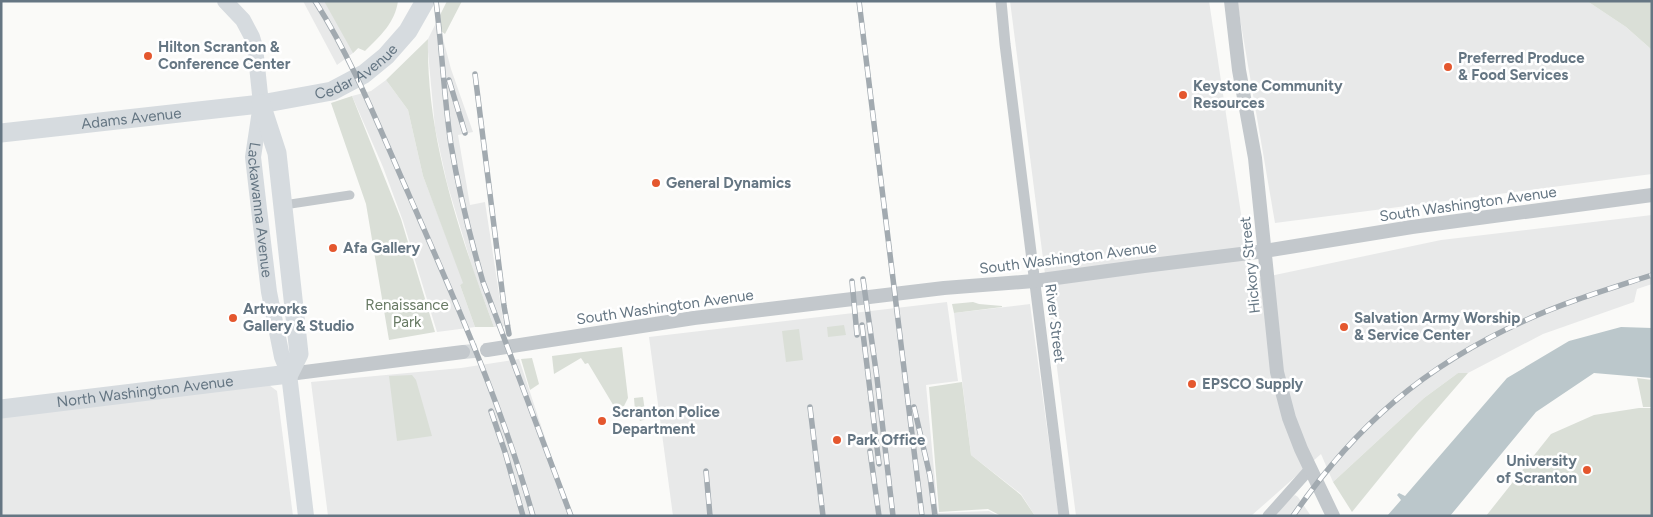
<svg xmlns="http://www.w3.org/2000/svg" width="1653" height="517" font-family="Figtree,sans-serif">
<rect width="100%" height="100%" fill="#fafaf8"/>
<path fill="#e8e9e9" d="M303,1H391L380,27L353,53L337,65Z
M1010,1H1209L1251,280L1441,240L1652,215V284L1637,289L1634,302L1543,334L1468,373H1458L1424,398L1333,482L1321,454L1251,516H1076Z
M1237,1H1587L1626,27L1652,50V174L1275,223Z
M440,15L441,31L451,69L473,132L458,135L470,205L485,202L503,320H509L511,326L494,327L474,273L447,183L435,128L428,52V39Z
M386,80L408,110L423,176L464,283L460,285L475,327L437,332L403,221L383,167L352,96L371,91Z
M947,302L958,381L926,385L938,513L989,511L999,516H673L649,337Z
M1030,304L1059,516H1035L1021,494L971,455L954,313Z
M519,359L571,516H328L311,382L461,368Z
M269,385L277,391L293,516H1V417Z
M1295,495L1298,497L1311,516H1276L1286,502Z"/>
<path fill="#dadfd7" d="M324,1H398C395,23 380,36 365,51L358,48L353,53Z
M447,1H462L445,34L441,31L440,15Z
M1587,1H1652V50L1626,27Z
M428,39C426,138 460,235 494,327H475L460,285L463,283L423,176L408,110L386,80Z
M352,96L401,219L435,332L389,340L366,204L331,103Z
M973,302L979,304L1002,306V307L954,313L952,304Z
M844,325L846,335L828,337L827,327Z
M799,329L803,360L786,362L782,331Z
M622,347L628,398L624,406L615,408L588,363L585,364L581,358L554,374L552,356Z
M532,358L539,384L530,390L521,359Z
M1458,373H1468L1417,432L1352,512L1333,482L1424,398Z
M412,375L416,380L432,436L397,441L389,376Z
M1637,378L1652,380V407H1643Z
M962,382L971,455L1021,495L1035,516H1001L988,509L939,512L929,387Z
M643,397L646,419L640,421L635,411L634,398Z
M1639,408H1652V516H1486L1551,434L1594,415Z"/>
<path fill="#bbc7cb" d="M1621,327L1652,328V378L1594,373L1536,412L1450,516H1387L1401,500L1397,495L1399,493L1405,496L1507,378L1569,341Z"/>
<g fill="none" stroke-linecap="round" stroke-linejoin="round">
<path stroke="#d5d9db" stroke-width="14" stroke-dasharray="14 7" stroke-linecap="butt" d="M463,352L487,350"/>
<path stroke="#c3c8cc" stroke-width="9" d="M284,205L350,195"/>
<path stroke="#c3c8cc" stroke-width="11" d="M1001,1L1005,44L1064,516
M1268,516L1309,470"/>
<path stroke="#c3c8cc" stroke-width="14" d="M1231,1L1239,70L1255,158L1277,372L1289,418L1301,449L1333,516
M487,350L694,318L944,288L1034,281L1144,266L1265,251L1412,227L1652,195
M289,374L463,352"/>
<path stroke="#d6dbdf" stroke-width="16" id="s1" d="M225,1L243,20L252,37L255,47L261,104L253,157L259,209L269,292L282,357L289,374L306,516"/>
<g stroke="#d6dbdf" stroke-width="19">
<path id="s2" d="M1,133L261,104L332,91L364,74L386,56L408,31L425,1"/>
<path id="s3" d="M1,409L289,374L299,354L296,326L277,153L261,104"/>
</g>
<g stroke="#a2aab0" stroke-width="5.5">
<path id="rail" d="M315,1C354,62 380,130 409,195C455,300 502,405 533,516
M436,1C442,49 444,98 451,145C459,192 470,237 483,282L571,516
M859,1L922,516
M475,74L504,306L509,334
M449,80L465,133
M863,279L877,378L893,516
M852,281L857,335
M862,325L879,464
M810,407L823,516
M914,407L930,476L935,516
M491,411L505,452L523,516
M870,451L879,516
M706,471L710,516
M1293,516C1355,426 1424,366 1524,321C1565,302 1609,289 1652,275"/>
</g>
<use href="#rail" stroke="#fff" stroke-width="4" stroke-dasharray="11" stroke-linecap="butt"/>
</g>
<g fill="#e4572e" stroke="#fff" stroke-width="2">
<circle cx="148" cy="56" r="5"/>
<circle cx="1448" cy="67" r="5"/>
<circle cx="1183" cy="95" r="5"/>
<circle cx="656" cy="183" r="5"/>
<circle cx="333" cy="248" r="5"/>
<circle cx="233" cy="318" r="5"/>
<circle cx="1344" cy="327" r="5"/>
<circle cx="1192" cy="384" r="5"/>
<circle cx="602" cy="421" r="5"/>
<circle cx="837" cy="440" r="5"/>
<circle cx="1587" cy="470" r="5"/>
</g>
<g text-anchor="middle" stroke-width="5" stroke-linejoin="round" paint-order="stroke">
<g font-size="15" font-weight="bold" fill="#657683" stroke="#fff" text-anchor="start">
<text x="158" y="52">Hilton Scranton &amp;<tspan x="158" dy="17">Conference Center</tspan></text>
<text x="1458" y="63">Preferred Produce<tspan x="1458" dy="17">&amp; Food Services</tspan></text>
<text x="1193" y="91">Keystone Community<tspan x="1193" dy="17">Resources</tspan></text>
<text x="666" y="188">General Dynamics</text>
<text x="343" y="253">Afa Gallery</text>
<text x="243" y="314">Artworks<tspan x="243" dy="17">Gallery &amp; Studio</tspan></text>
<text x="1354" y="323">Salvation Army Worship<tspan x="1354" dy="17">&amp; Service Center</tspan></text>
<text x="1202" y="389">EPSCO Supply</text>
<text x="612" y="417">Scranton Police<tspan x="612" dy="17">Department</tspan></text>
<text x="847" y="445">Park Office</text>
<text x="1577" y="466" text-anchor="end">University<tspan x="1577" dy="17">of Scranton</tspan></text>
</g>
<g font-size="15" fill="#657683" stroke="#fff">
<text dy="5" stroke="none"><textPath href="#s2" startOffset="364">Cedar Avenue</textPath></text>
<text dy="5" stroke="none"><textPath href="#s2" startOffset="131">Adams Avenue</textPath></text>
<text transform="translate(1468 204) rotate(-8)" y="5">South Washington Avenue</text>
<text dy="5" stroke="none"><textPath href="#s1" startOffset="220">Lackawanna Avenue</textPath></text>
<text transform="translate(1068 258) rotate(-7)" y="5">South Washington Avenue</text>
<text transform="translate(1250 265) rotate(-96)" y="5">Hickory Street</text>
<text transform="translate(665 307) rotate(-8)" y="5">South Washington Avenue</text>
<text transform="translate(1055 323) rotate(83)" y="5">River Street</text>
<text dy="5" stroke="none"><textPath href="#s3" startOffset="145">North Washington Avenue</textPath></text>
</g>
<g font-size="15" fill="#687a64" stroke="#fff">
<text x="407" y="310">Renaissance<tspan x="407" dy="17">Park</tspan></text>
</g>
</g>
<rect width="1653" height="517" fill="none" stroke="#657683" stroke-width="5"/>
</svg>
